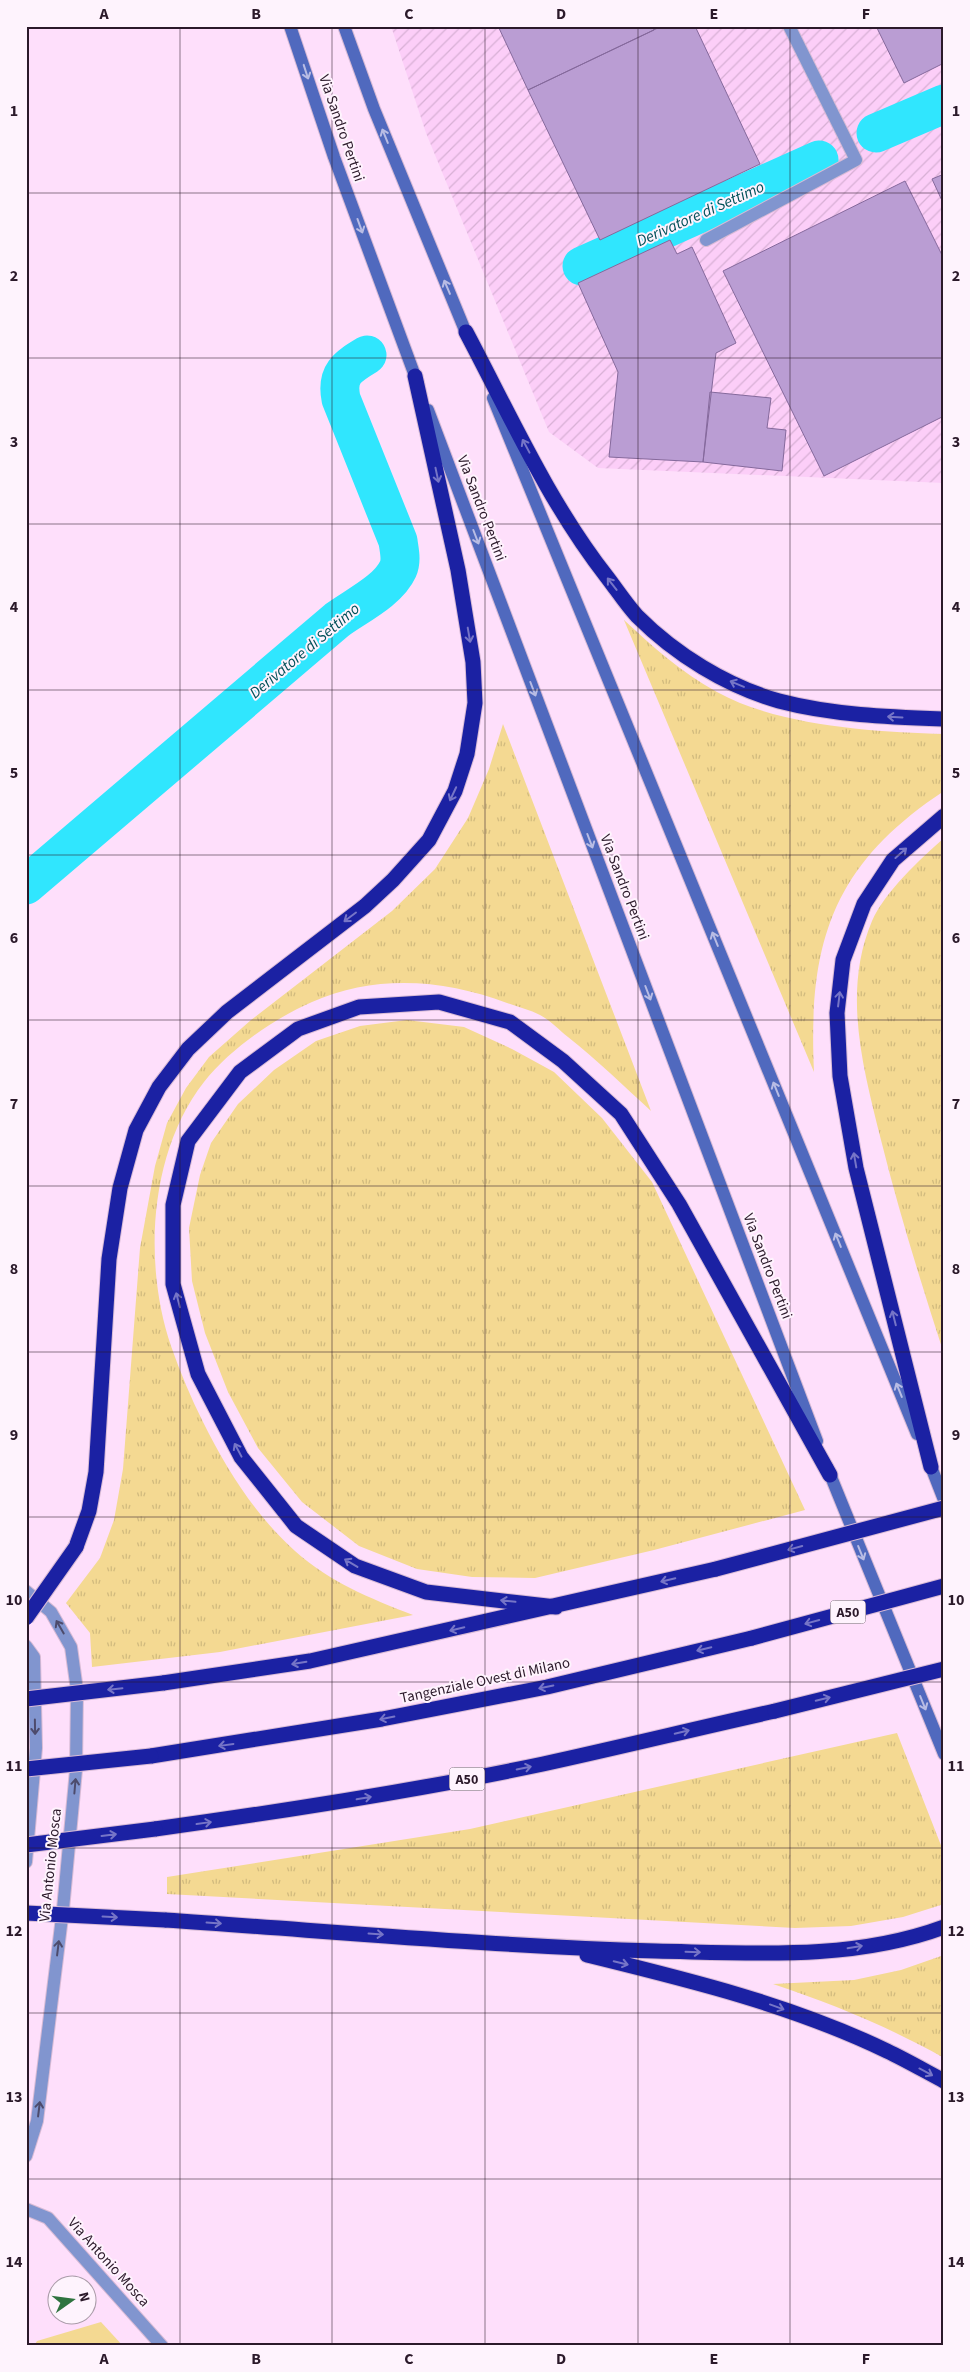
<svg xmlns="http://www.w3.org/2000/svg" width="970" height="2372" font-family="'Source Sans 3',sans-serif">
<defs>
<pattern id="industrial-furrows" width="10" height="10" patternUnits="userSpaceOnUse" patternTransform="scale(1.25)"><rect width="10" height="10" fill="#fccef8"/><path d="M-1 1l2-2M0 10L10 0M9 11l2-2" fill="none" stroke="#d8b0d5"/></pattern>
<pattern id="grass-tufts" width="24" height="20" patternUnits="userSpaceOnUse" patternTransform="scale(1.25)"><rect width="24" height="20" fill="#f4d992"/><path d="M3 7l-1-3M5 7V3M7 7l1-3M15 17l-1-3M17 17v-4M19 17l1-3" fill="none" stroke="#d1ba7e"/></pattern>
</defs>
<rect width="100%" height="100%" fill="#fedffb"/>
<path fill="url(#industrial-furrows)" d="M391,26H944V483L598,468L549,432L426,133Z"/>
<path fill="url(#grass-tufts)" d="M624,620C653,647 682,673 717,692C778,726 875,732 944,734V791C832,865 808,943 814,1072Z
M503,724L651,1111C624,1086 597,1060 568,1037C559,1030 550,1020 540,1015C530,1010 518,1007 507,1003C444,979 375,974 312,1002C275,1018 230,1049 204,1082C149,1152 143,1264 171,1346C180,1372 191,1398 203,1422C227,1470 255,1515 295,1551C330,1582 369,1598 413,1615L220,1652L92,1667L90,1633L66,1603L100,1558L114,1520L123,1469L140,1248L155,1166L167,1123L186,1088L209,1057L251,1020L392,911L435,869L468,818L489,769Z
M944,838V1354C921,1283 899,1212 881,1140C863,1068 842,992 872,921C884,893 921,858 944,838Z
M407,1020L464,1027L512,1049L554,1072L602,1118L652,1182L805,1510L654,1550L535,1578L472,1577L417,1569L359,1546L302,1502L258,1448L228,1392L205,1333L192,1281L189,1228L200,1175L211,1143L238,1104L274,1070L316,1041L360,1026Z
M897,1733L944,1853V1904L903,1917L851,1926L795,1928L167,1894V1877L470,1829Z
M944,1955V2058C889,2027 833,2004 773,1984L854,1980L901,1970Z"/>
<path fill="#f4d992" d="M101,2322L123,2346H34L37,2341Z"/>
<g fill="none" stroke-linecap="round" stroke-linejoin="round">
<path stroke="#30e6fe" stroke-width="39" d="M876,133L944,104
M582,266L819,160
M26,885L337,620C356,606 388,591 398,569C402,560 399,550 398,541L341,399C336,374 347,367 367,355"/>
</g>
<path fill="#ba9dd3" stroke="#85699c" d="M498,26H652L654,30L528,90Z
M662,26H695L760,164L600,240L528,90Z
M876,26H944V63L904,83Z
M944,174V205L932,179Z
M905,181L944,259V416L824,476L723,271Z
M670,240L677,254L692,247L736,343L716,353L703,462L609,457L618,372L578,283Z
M710,392L771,398L767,428L786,430L782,471L703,462Z"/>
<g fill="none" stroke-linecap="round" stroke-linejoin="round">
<g stroke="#d8bbd5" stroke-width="14">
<path id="service" d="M706,240L856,160L789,26
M26,2209L48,2218L162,2346"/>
</g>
<g stroke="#d8bbd5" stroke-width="14">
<path id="tertiary" d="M26,1591L51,1612L71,1647L77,1690L76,1770L63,1909L37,2121L26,2156
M26,1646L34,1657L36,1748L26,1862"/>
</g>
<g stroke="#d8bbd5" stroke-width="14">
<path id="secondary" d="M290,26L334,157L418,384
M344,26L374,109L469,340
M493,398L917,1434
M428,410L817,1441
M928,1459L944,1500
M827,1467L944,1754"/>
</g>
<g stroke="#d8bbd5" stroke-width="17">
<path id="motorway" d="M466,332C510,415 549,503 607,577C617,590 626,604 637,616C675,654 726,686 779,701C832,715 889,717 944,719
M931,1467L856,1168L840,1076L837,1013L843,960L864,904L893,860L944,816
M76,1547L89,1511L96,1472L109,1259L120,1188L136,1130L159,1087L188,1049L227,1012L365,906L393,880L429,840L455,791L467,754L475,703L473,662L458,570L415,376
M556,1607L426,1592L355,1566L296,1526L241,1457L198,1374L173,1284V1205L188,1141L240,1072L298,1029L359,1007L439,1002L510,1022L563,1061L621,1114L679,1204L830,1475
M163,1683L310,1661L716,1569
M151,1756L382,1719L547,1687L752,1638
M155,1829C285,1811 415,1791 543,1764C621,1747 698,1728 775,1711
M165,1920C329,1931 492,1946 656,1951C752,1953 852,1961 944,1927
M587,1955C689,1980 792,2005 887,2051C906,2060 925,2071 944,2081"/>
</g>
<use href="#service" stroke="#8195cf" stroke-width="12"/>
<use href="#tertiary" stroke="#8195cf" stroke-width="12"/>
<use href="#secondary" stroke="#5069be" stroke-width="12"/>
<use href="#motorway" stroke="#1b21a3" stroke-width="15"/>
<g stroke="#d8bbd5" stroke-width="17" stroke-linecap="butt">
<path id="motorway-bridge" d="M716,1569L944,1508
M26,1618L76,1547
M752,1638L944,1586
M26,1699L163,1683
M775,1711L944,1669
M26,1769L151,1756
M26,1845L155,1829
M26,1913L165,1920"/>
</g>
<use href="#motorway-bridge" stroke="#1b21a3" stroke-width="15"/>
</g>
<defs><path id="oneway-shaft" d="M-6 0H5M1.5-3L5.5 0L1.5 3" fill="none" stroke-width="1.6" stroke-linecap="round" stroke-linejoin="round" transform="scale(1.25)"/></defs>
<g stroke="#b8bce4">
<use href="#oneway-shaft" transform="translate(306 72) rotate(72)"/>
<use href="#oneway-shaft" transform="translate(385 136) rotate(-112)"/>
<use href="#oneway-shaft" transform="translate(360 226) rotate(70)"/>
<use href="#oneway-shaft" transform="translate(447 287) rotate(-113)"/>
<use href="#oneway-shaft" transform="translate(476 537) rotate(69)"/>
<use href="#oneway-shaft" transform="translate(533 689) rotate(69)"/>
<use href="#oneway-shaft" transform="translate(590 841) rotate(69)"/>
<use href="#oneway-shaft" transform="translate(715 939) rotate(-112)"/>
<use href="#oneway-shaft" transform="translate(648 993) rotate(69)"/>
<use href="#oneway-shaft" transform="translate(776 1089) rotate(-112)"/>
<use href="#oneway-shaft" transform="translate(838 1240) rotate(-112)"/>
<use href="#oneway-shaft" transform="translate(899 1390) rotate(-112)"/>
<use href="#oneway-shaft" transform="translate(861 1553) rotate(68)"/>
<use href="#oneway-shaft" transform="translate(923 1703) rotate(68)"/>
</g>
<g stroke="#7675c7">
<use href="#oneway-shaft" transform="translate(526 446) rotate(-118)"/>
<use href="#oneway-shaft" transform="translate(437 475) rotate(78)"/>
<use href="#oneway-shaft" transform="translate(612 584) rotate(-128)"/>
<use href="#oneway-shaft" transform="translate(469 635) rotate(80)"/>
<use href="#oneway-shaft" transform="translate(737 684) rotate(-157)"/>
<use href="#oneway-shaft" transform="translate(895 717) rotate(-177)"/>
<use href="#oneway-shaft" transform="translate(453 794) rotate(115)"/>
<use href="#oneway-shaft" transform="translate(901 853) rotate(-42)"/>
<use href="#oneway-shaft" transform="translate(350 917) rotate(143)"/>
<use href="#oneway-shaft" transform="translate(839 999) rotate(-83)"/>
<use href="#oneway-shaft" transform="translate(855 1160) rotate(-100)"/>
<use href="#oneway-shaft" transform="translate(178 1300) rotate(-105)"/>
<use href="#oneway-shaft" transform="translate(894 1318) rotate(-104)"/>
<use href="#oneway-shaft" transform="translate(238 1450) rotate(-118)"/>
<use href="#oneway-shaft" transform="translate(795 1548) rotate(165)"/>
<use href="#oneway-shaft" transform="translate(351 1563) rotate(-149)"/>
<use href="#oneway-shaft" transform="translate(668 1580) rotate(167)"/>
<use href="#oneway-shaft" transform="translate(508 1601) rotate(-174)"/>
<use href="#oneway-shaft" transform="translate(812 1622) rotate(165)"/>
<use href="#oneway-shaft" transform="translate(457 1629) rotate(167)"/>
<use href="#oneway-shaft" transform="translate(704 1649) rotate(167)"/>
<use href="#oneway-shaft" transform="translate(299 1663) rotate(171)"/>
<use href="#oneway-shaft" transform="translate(546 1687) rotate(168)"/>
<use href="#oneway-shaft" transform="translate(115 1689) rotate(174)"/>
<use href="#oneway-shaft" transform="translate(823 1699) rotate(-14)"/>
<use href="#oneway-shaft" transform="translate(387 1718) rotate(169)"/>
<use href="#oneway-shaft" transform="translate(682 1732) rotate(-13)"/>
<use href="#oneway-shaft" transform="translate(226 1745) rotate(172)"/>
<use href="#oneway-shaft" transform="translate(524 1768) rotate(-11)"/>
<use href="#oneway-shaft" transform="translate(364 1798) rotate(-10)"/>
<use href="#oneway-shaft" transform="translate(204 1823) rotate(-8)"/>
<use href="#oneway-shaft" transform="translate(109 1835) rotate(-7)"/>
<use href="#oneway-shaft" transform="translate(110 1917) rotate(3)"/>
<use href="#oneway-shaft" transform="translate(214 1923) rotate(4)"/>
<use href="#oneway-shaft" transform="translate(376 1934) rotate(4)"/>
<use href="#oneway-shaft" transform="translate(855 1947) rotate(-9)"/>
<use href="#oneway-shaft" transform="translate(693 1952) rotate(2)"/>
<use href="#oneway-shaft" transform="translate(621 1963) rotate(13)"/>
<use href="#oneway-shaft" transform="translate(777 2007) rotate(20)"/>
<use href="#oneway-shaft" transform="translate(926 2072) rotate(28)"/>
</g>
<g stroke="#4d4b6c">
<use href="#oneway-shaft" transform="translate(60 1627) rotate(-120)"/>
<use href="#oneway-shaft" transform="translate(35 1727) rotate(89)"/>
<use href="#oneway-shaft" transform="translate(75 1786) rotate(-85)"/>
<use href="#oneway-shaft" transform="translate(58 1948) rotate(-83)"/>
<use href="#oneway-shaft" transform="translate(39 2109) rotate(-83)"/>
</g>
<path fill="none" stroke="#2b192a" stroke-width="1" stroke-opacity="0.55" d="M180,26V2346M332,26V2346M485,26V2346M638,26V2346M790,26V2346M26,193H944M26,358H944M26,524H944M26,690H944M26,855H944M26,1020H944M26,1186H944M26,1352H944M26,1517H944M26,1682H944M26,1848H944M26,2013H944M26,2179H944"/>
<g text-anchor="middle" stroke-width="4" stroke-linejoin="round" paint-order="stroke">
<g fill="#fef3fd" stroke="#6a5a69" stroke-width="1">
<rect x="830.5" y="1600.5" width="35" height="23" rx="4"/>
<rect x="449.5" y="1767.5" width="35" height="23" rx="4"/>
</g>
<g font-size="14" font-weight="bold" fill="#2b192a">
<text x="848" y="1617">A50</text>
<text x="467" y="1784">A50</text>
</g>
<g font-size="15" fill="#2b192a" stroke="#fef3fd">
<text transform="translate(342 128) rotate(71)" y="5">Via Sandro Pertini</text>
<text transform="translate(482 508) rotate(69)" y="5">Via Sandro Pertini</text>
<text transform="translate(625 887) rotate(69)" y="5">Via Sandro Pertini</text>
<text transform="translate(768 1266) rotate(69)" y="5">Via Sandro Pertini</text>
<text transform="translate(485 1680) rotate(-12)" y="5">Tangenziale Ovest di Milano</text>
<text transform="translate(50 1865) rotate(-84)" y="5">Via Antonio Mosca</text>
<text transform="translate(109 2262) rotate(48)" y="5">Via Antonio Mosca</text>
</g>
<g font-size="16" font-style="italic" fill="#015059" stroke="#fef3fd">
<text transform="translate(700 213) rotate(-24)" y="6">Derivatore di Settimo</text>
<text transform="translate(304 650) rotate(-40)" y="6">Derivatore di Settimo</text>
</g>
</g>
<rect width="970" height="2372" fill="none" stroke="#fef3fd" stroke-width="55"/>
<g transform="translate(72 2300) rotate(76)"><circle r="24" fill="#fef3fd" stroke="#aa9ca9"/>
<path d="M0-4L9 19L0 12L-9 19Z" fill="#2f7440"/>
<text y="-8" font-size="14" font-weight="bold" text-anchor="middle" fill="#2b192a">N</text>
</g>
<rect x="28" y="28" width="914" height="2316" fill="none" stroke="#2b192a" stroke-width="2"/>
<g font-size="16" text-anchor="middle" font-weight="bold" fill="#2b192a">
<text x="104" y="19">A</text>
<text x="256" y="19">B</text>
<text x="409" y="19">C</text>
<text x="561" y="19">D</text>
<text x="714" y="19">E</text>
<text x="866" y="19">F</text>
<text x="14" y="116">1</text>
<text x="956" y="116">1</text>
<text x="14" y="281">2</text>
<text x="956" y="281">2</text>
<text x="14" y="447">3</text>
<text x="956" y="447">3</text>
<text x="14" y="612">4</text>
<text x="956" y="612">4</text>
<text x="14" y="778">5</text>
<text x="956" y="778">5</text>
<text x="14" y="943">6</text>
<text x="956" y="943">6</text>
<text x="14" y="1109">7</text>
<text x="956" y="1109">7</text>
<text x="14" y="1274">8</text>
<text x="956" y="1274">8</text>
<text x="14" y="1440">9</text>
<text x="956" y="1440">9</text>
<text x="14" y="1605">10</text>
<text x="956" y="1605">10</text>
<text x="14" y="1771">11</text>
<text x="956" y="1771">11</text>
<text x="14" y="1936">12</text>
<text x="956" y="1936">12</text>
<text x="14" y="2102">13</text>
<text x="956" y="2102">13</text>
<text x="14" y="2267">14</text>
<text x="956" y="2267">14</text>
<text x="104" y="2364">A</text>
<text x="256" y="2364">B</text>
<text x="409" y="2364">C</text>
<text x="561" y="2364">D</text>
<text x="714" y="2364">E</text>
<text x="866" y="2364">F</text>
</g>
</svg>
